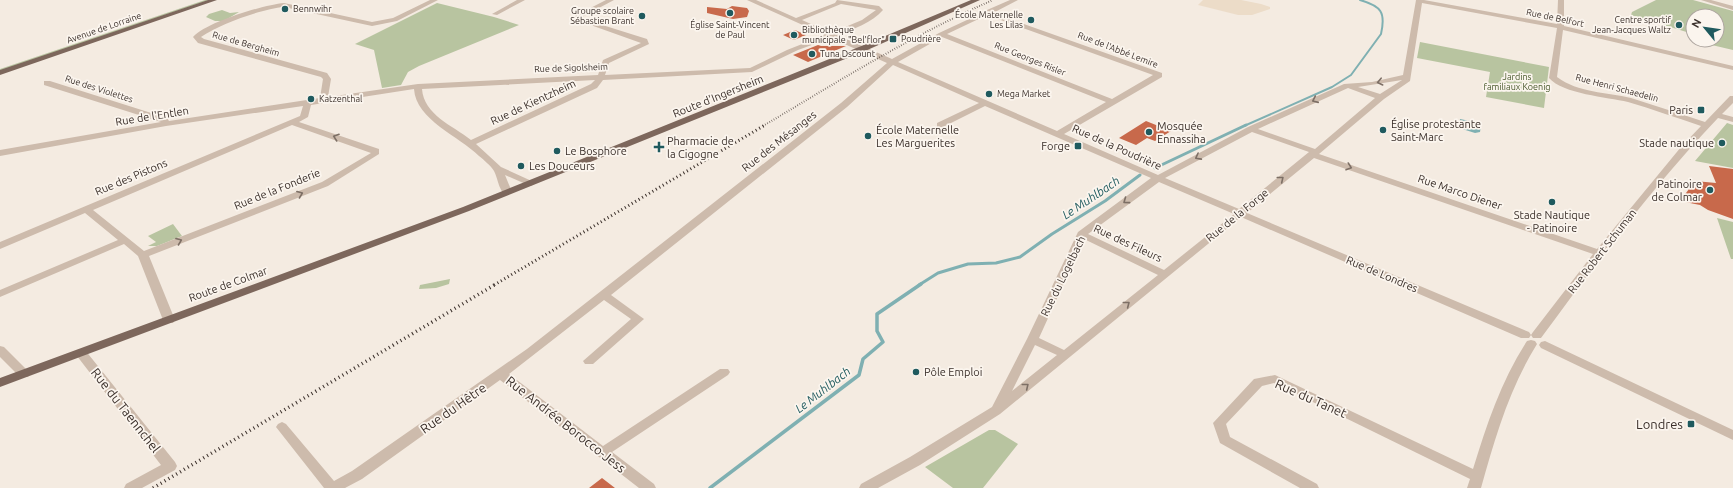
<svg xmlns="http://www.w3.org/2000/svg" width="1733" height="488" font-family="Ubuntu,sans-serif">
<rect width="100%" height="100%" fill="#f4ebe1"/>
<path fill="#b8c4a0" d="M205,0H209L0,71V69Z
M1656,0H1693L1733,11V50L1699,42L1703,40H1717V16H1693V34L1631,15L1632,12Z
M437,3L494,17L519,25L419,66L408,72L401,85L382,88L374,50L355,44Z
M222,10L230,13L239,12L224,21H215L206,17L209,14Z
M1420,42L1549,67L1544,108L1486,97L1490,72L1417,58Z
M1727,123L1733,125V168L1695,161Z
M1717,218L1733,222V259H1731Z
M173,224L182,236L157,246H148L156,242L148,236Z
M450,279L449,284L436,288L419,289L420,285Z
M989,430H995L1018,444L983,488H953L925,467Z"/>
<path fill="#ecdcc8" d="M1203,0H1241L1261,4L1270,7V9L1252,15H1238L1198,5Z"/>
<path fill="#7fb0b2" d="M1460,119L1480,123L1481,125L1480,132L1475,133L1459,128Z"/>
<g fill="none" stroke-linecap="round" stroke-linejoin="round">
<path stroke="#7fb0b2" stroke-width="2" d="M1244,126L1332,87L1351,75L1381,34C1386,12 1381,6 1360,0"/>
<path stroke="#7fb0b2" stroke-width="3" d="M1155,168L1246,125
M919,285L938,273L968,264L996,263L1020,257L1052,234L1105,201L1140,175"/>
<path stroke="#7fb0b2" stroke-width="3.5" d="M710,488L859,375L863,359L883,342L877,331V314L921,284"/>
</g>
<path fill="#c8694b" d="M732,6L747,8L749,11L747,17L733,19L707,13V7L727,9Z
M795,30L806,35L794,40L783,35Z
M818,45L821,46H846L808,62L793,55Z
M1146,121L1171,131L1155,141L1147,138L1136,145L1119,138Z
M1709,166L1733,169V219L1708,210L1700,205L1680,201L1695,181L1716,183Z
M602,478L615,488H589Z"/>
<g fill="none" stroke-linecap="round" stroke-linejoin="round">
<path fill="#cdbbac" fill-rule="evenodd" d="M430,0H438L397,21L372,26L284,7C261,9 220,24 201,37L204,39L327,73L331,79L328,97L418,84L598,75L603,60L641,43L571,18L606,0H614L580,18L647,39L649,44L609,63L605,75L750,68L787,50L825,35L747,0H756L796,18L835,3L837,0L879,6L883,10C872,23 853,29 837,35L892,59L939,33L982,13L983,11L987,10L1010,0H1018L993,13L1162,73V77L1064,134L1158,175L1248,127L1344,84L1372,82L1403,75L1416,0H1424L1557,24L1558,0H1564V26L1733,66V70L1563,30L1557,77C1578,93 1607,92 1631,98C1656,106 1681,114 1705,122L1730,96H1733V103L1722,114L1733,117V122L1718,118C1653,186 1597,262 1541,338H1533L1531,335L1533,332L1593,254L1314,158L1247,213L1529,332L1531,335L1529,338H1521L1241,217L1000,414L920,465L878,488H859L861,484L910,457L992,407L1027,339L1078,232L1151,178L985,106L943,127H937V123L979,103L893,65L847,107L611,295L644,319L593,364H585L583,361L631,319L604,300L509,374L603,446L720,369H728L730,372L728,375L612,452L654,484L656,488H639L500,380L362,479L345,488H324L276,427L278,424L282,422L286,424L334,481L352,471L527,349L841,103L887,63L831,38L798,50L752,72L603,80L597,88L476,144L501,167L536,183L531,186L528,185L505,175L512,192L507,195C499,193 498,178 494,171C491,166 484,160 479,156C459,136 416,120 414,89L311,105L308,117L299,122L379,149V154L328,186L149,256L175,320L173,323H165L163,320L138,256L124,244L0,297V290L118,240L85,213L0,249V242L300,116L303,106L166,126L0,156V150L161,122L44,85V81H50L167,118L169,121L320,98L323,79L321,77L198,43L193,37C207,22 263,5 284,3L372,22L393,18ZM1422,3L1557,28L1549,78C1563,94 1607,97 1628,102C1652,109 1677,118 1701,126L1681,147L1597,249L1319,154L1384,99L1410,81ZM841,4L876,10L862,20L831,33L802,20ZM987,15L1153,75L1112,99L947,34ZM942,37L1106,102L1057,131L898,62ZM595,80L591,84L471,140C452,125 424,115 422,89ZM1402,80L1380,94L1358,87ZM1348,88L1375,98L1315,149L1258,129ZM292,125L371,153L322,182L144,251L93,210ZM1252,132L1309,152L1239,209L1165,178ZM1159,182L1234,214L1164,270L1088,234ZM1084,239L1158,275L1064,350L1039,338ZM1035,345L1057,355L1012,391Z
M517,0H525L497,15L492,14Z
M1701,0H1711L1733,6V10Z
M1531,340L1535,341L1537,344C1509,389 1495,438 1481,488H1467L1470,479L1274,383L1262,386L1226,424L1230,437L1317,484L1319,488H1300L1220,443L1213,423L1254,379L1275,375L1473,469C1487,424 1501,381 1527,341Z
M1545,341L1733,430V440L1541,348L1539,345L1541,342Z
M0,346L4,347L28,371L30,374L28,377H20L0,357Z
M81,349L85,350L175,462L177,466L175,470L142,488H124L126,484L161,465L77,356L75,353L77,350Z"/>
<path fill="#7d675c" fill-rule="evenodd" d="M208,0H217L0,75V70Z
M971,0H980L865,51L469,211L0,387V378L463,207L859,47Z"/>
<path stroke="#3b302b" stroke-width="2" stroke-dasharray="0.5 2" stroke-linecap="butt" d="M763,126C839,81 912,35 993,0"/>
<path stroke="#3b302b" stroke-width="3" stroke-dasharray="1 3" stroke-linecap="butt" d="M494,285L765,125"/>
<path stroke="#3b302b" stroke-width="3.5" stroke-dasharray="1 3.5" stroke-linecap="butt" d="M153,488L496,284"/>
</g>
<defs><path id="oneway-chevron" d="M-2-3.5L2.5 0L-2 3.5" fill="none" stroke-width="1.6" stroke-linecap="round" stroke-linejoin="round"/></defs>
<g stroke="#7d6f65">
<use href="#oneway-chevron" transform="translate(1380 82) rotate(167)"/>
<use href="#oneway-chevron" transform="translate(1315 100) rotate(156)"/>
<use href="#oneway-chevron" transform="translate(336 137) rotate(-161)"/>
<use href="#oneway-chevron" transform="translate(1198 157) rotate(152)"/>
<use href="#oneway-chevron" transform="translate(1349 167) rotate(19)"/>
<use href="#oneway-chevron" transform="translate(1281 179) rotate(-39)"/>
<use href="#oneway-chevron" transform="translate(300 194) rotate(-21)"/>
<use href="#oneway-chevron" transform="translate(1126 201) rotate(144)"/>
<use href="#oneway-chevron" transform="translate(179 241) rotate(-21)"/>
<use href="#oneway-chevron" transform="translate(1127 304) rotate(-38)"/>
<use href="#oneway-chevron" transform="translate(1026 386) rotate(-39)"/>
</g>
<g fill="#1f5a5e" stroke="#fbf5ee" stroke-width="1.5">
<circle cx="285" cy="9" r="4"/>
<circle cx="730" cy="13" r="4"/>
<circle cx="642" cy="16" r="4"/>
<circle cx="1031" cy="20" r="4"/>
<circle cx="1679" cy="25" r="4"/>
<circle cx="794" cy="35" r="4"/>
<rect x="889" y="35" width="8" height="8" rx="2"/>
<circle cx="812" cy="54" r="4"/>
<circle cx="989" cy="94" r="4"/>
<circle cx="311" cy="99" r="4"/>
<rect x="1697" y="106" width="8" height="8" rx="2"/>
<circle cx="1383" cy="130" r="4"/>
<circle cx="1149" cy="132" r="4"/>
<circle cx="868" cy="136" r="4"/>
<circle cx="1722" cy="143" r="4"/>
<rect x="1074" y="142" width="8" height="8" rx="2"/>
<path d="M657 141h4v4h4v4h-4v4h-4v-4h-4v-4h4z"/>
<circle cx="557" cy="151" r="4"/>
<circle cx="521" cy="166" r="4"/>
<circle cx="1710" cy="190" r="4"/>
<circle cx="1552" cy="202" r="4"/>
<circle cx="916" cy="372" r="4"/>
<rect x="1687" y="420" width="8" height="8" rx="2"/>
</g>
<g text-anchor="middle" stroke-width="3.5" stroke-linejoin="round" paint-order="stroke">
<g font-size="9" fill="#3b302b" stroke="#fbf5ee" text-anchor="start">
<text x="293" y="12">Bennwihr</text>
<text x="634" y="14" text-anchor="end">Groupe scolaire<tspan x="634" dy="10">Sébastien Brant</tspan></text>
<text x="1023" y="18" text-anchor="end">École Maternelle<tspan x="1023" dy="10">Les Lilas</tspan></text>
<text x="1671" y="23" text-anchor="end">Centre sportif<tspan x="1671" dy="10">Jean-Jacques Waltz</tspan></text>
<text x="730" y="28" text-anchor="middle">Église Saint-Vincent<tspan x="730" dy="10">de Paul</tspan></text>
<text x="802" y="33">Bibliothèque<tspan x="802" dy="10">municipale "Bel'flor"</tspan></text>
<text x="901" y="42">Poudrière</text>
<text x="820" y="57">Tuna Dscount</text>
<text x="997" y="97">Mega Market</text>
<text x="319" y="102">Katzenthal</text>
</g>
<g font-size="9" fill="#3b302b" stroke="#fbf5ee">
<text transform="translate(1555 18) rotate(12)" y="3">Rue de Belfort</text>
<text transform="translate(104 28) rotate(-19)" y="3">Avenue de Lorraine</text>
<text transform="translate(246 44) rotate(16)" y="3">Rue de Bergheim</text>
<text transform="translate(1118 50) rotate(21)" y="3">Rue de l'Abbé Lemire</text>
<text transform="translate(1030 59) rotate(22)" y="3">Rue Georges Risler</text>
<text transform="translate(571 68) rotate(-2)" y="3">Rue de Sigolsheim</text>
<text transform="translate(1617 88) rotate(15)" y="3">Rue Henri Schaedelin</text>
<text transform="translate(99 89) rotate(18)" y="3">Rue des Violettes</text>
</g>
<g font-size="9" fill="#4a5a2e" stroke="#fbf5ee">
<text x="1517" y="80">Jardins<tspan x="1517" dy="10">familiaux Koenig</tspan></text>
</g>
<g font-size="11" fill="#3b302b" stroke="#fbf5ee">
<text transform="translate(718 96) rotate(-22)" y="4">Route d'Ingersheim</text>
<text transform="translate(533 102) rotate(-25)" y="4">Rue de Kientzheim</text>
<text transform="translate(152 116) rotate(-9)" y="4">Rue de l'Entlen</text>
<text transform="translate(779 141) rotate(-38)" y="4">Rue des Mésanges</text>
<text transform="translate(1117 147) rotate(24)" y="4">Rue de la Poudrière</text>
<text transform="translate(131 177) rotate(-23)" y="4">Rue des Pistons</text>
<text transform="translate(277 189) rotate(-22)" y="4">Rue de la Fonderie</text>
<text transform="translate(1460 192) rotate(19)" y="4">Rue Marco Diener</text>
<text transform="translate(1237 215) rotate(-39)" y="4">Rue de la Forge</text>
<text transform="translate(1128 243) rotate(25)" y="4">Rue des Fileurs</text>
<text transform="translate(1602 251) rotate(-52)" y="4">Rue Robert Schuman</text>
<text transform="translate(1382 274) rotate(23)" y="4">Rue de Londres</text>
<text transform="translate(1063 276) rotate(-64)" y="4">Rue du Logelbach</text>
<text transform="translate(228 284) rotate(-20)" y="4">Route de Colmar</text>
</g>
<g font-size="11" fill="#3b302b" stroke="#fbf5ee" text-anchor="start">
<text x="1693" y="114" text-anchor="end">Paris</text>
<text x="1391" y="128">Église protestante<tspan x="1391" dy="13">Saint-Marc</tspan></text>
<text x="1157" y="130">Mosquée<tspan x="1157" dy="13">Ennassiha</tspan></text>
<text x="876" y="134">École Maternelle<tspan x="876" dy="13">Les Marguerites</tspan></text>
<text x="667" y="145">Pharmacie de<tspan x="667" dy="13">la Cigogne</tspan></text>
<text x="1714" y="147" text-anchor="end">Stade nautique</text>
<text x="1070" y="150" text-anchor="end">Forge</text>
<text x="565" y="155">Le Bosphore</text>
<text x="529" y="170">Les Douceurs</text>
<text x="1702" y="188" text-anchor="end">Patinoire<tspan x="1702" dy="13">de Colmar</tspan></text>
<text x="1552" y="219" text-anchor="middle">Stade Nautique<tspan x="1552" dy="13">- Patinoire</tspan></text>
<text x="924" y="376">Pôle Emploi</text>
</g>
<g font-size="12" font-style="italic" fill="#1f5a5e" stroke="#fbf5ee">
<text transform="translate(1091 198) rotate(-34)" y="4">Le Muhlbach</text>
<text transform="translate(823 390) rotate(-38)" y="4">Le Muhlbach</text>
</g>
<g font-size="13" fill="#3b302b" stroke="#fbf5ee">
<text transform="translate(1311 398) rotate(24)" y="5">Rue du Tanet</text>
<text transform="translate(453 408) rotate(-35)" y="5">Rue du Hêtre</text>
<text transform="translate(126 410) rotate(52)" y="5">Rue du Taennchel</text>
<text transform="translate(566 424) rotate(38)" y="5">Rue Andrée Borocco-Jess</text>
</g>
<g font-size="13" fill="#3b302b" stroke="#fbf5ee" text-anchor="end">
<text x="1683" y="429">Londres</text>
</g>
</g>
<g transform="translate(1705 28) rotate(299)"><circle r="19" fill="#fbf5ee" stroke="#aea6a0"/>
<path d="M0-3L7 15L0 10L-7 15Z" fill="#1f5a5e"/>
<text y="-6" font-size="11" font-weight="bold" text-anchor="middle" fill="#3b302b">N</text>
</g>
</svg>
